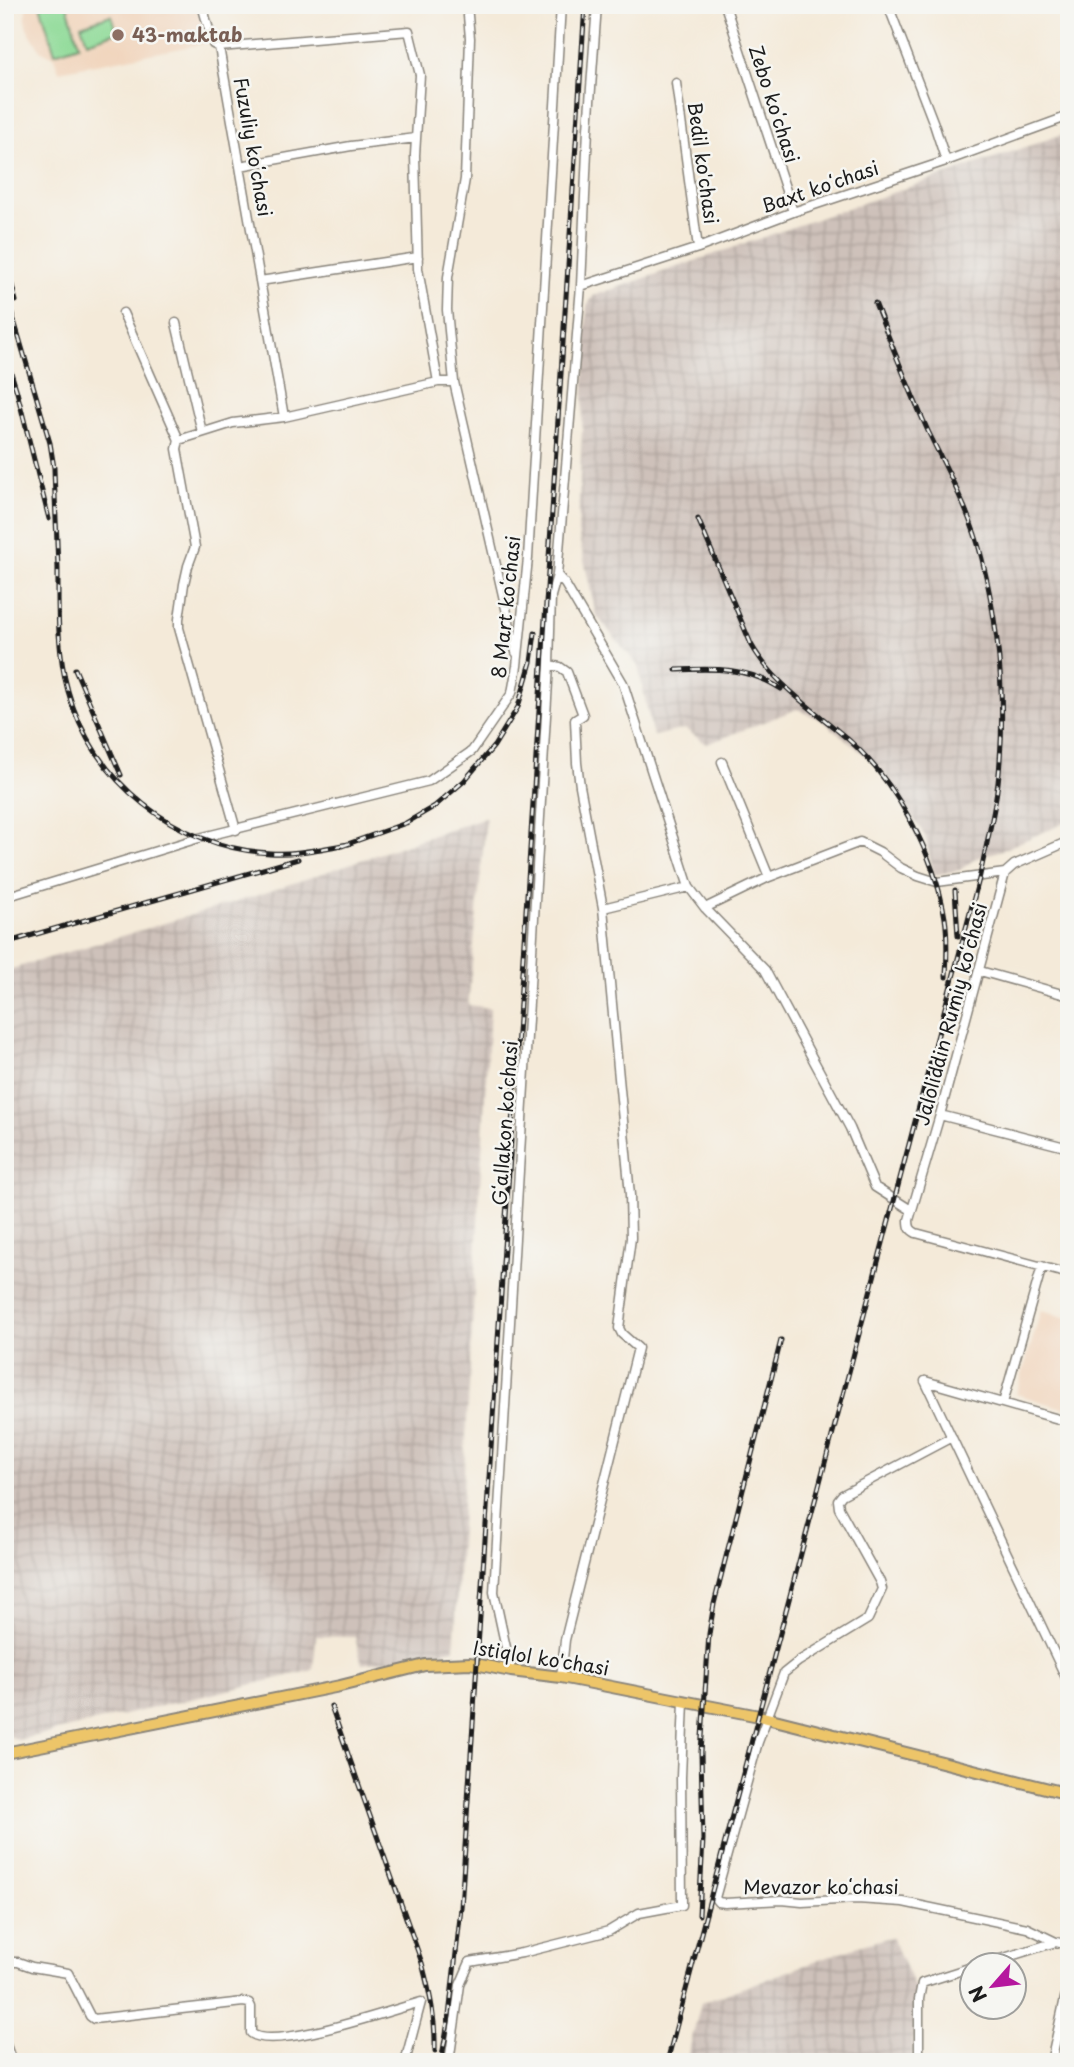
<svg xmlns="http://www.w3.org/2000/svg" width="1074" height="2067" font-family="'Playpen Sans',sans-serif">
<defs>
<pattern id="industrial-grid" width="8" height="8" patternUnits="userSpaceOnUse" patternTransform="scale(1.75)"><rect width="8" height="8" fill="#cec1ba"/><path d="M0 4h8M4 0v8" fill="none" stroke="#b0a59f"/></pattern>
</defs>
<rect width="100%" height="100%" fill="#f6f6f2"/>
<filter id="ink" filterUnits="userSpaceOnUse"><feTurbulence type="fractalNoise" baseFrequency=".0143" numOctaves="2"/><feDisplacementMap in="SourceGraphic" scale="14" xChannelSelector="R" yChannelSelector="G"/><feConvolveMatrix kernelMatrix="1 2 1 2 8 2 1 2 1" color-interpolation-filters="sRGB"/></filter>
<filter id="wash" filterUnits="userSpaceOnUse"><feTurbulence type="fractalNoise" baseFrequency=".00686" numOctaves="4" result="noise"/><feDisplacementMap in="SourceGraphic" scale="28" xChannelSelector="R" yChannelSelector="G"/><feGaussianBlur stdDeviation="1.57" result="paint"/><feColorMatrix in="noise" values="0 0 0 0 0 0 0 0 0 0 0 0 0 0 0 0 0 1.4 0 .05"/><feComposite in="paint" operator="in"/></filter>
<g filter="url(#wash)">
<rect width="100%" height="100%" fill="#f4ead9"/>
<path fill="#f1d5bd" d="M27,5H196L208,43L59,71L54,57L40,50L26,26L25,16Z
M1041,1311L1069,1318V1410L1016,1394Z"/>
<path fill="url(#industrial-grid)" d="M1069,132V821L1002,850L976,858L960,870L934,875L925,836L881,768L823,721L797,709L707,744L685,729L653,736L638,666L596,615L578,532L587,307L593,296Z
M486,817L468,1005L490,1008L454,1649L362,1664L355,1637L316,1636L313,1670L18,1740L5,1734V971L265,893Z
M891,1937L915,1988L913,2062H686L701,2003L855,1947Z"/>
<path fill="#8eda97" stroke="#557b5a" stroke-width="2" d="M40,5H67L79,45L55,53Z
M111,15L117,32L87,42L81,25Z"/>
</g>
<g filter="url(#ink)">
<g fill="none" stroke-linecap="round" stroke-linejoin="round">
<g stroke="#88837a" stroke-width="11">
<path id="minor" d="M202,5L213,44L219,47
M467,5L470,38L465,179L448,277L447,310L454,382L516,652
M725,5L793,212
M888,5L934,124L946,161
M1068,5L1069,6
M676,83L698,248
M240,166L351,146L416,138
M260,281L418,257
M581,286L698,248L793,212L946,161L1069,116
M123,313L179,440L177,449L195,547L188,566L184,584L179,619V628L236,830
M176,323L202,432
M284,417L219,47L409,31L420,75L415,155L418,269L438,382
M179,440L233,423L284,417L438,382H454
M557,575L565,584L623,683L689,887L705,908L765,970L850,1128L875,1187L911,1210
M549,665L560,667L567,672L583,715L575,720L577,763L580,786L603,908L630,1195L631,1238L619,1328L622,1334L638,1348L565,1640L561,1677
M722,762L769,877
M1069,841L1014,865L1005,873L940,1115L909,1220C909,1227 910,1230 916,1233L1069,1274
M5,897L199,838L429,781L472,751L512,693L517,666L528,558L561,5
M603,908L689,887
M705,908L769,877L860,842L880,852L901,868L918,876L937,882L1005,873
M980,971L1069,996
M940,1115L1069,1148
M925,1381L1069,1684
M925,1381L1069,1422
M1003,1403L1042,1266
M952,1437L842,1495L838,1500L839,1508L880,1582L882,1589L868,1619L799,1661L784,1673L758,1742L715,1898L718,1902L725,1903L782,1900L802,1902L857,1899L903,1902L1027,1928L1056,1942L1069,1945
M511,1671L494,1592L549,665L551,596L557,575L581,286L588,129L597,5
M5,1966L13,1962H18L32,1967L68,1973L90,2016L94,2019L243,2002L249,2003L251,2007V2033C272,2052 391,2010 421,2002L405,2062
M978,1966L1056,1942
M5,2042L10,2056L5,2060
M449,2062L460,1985L470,1962L522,1953L609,1931L639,1913L682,1905L681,1777L684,1701
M919,2062V1999L922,1983L972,1967
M1051,2062L1069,1980"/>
</g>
<g stroke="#88837a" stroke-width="14">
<path id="major" d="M5,1753L340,1686L425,1665L470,1663L511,1671L561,1677L759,1716L1069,1794"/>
</g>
<use href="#minor" stroke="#fff" stroke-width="8"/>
<use href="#major" stroke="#edc569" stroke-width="10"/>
<g stroke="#1c1c1c" stroke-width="5">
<path id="rail" d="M5,258L16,301
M5,290L50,443L54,468C55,502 57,536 58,569C58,610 57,651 68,691C92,781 177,848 270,853C296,855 323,848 349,844
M5,353L17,392L49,519
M698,519L751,644C773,684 816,711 850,741C897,783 935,856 945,918C948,937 947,958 946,977
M75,669L121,775
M676,670C715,668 747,667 781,689
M342,846L406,823L435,806L464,781L494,746L518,707L531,662L535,633
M955,890L958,936
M5,943L298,859
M331,1706L422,1963C430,1993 436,2020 435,2051
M699,1915L703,1839L701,1752L709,1634L714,1604L781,1340
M441,2062L449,2016L461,1908L585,5
M667,2062L980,875C988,837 998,799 1000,760C1005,693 998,624 982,559C971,513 948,473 928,431C909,389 892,346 875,303"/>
</g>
<use href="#rail" stroke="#f6f6f2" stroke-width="2.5" stroke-dasharray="8" stroke-linecap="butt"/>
</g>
</g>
<circle fill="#8d6e63" stroke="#f6f6f2" stroke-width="2.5" cx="118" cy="35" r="7"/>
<g text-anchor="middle" stroke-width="5" stroke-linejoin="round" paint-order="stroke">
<g font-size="19" font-weight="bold" fill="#785e54" stroke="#f6f6f2" text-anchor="start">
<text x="132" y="42">43-maktab</text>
</g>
<g font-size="19" fill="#1c1c1c" stroke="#f6f6f2">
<text transform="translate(774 104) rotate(72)" y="7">Zebo koʻchasi</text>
<text transform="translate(253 147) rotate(80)" y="7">Fuzuliy koʻchasi</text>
<text transform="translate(703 163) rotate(82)" y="7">Bedil ko'chasi</text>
<text transform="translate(820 187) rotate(-19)" y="7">Baxt koʻchasi</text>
<text transform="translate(506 607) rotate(-84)" y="7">8 Mart koʻchasi</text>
<text transform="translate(951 1014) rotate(-75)" y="7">Jaloliddin Rumiy koʻchasi</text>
<text transform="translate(505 1123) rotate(-86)" y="7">Gʻallakon koʻchasi</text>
<text transform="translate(541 1658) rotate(9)" y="7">Istiqlol ko'chasi</text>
<text x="821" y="1894">Mevazor koʻchasi</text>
</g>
</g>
<rect width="1074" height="2067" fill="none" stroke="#f6f6f2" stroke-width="28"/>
<g transform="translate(993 1986) rotate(242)"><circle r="33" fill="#f6f6f2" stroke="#9f9f9c" stroke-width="2"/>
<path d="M0-5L12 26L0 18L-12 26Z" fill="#b5179e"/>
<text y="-10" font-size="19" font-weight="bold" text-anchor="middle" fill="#1c1c1c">N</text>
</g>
</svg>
